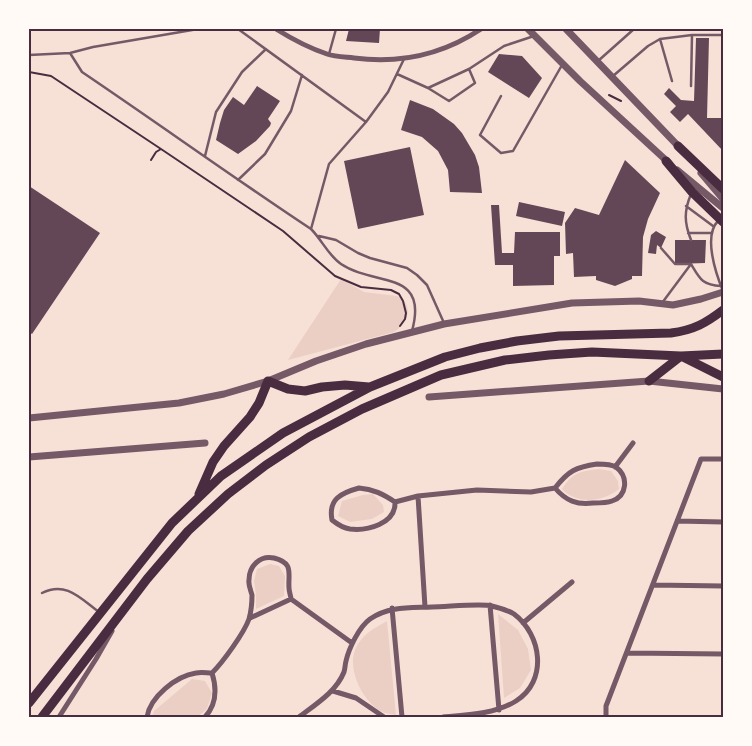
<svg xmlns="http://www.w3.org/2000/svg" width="752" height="746" font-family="'Playfair Display',serif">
<rect width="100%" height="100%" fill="#f7e1d7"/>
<path fill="#ebcfc5" d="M341,279L364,292L397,296C415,304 408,324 394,332L288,360Z
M599,469L611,471L618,481L619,489C603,502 577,505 562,489C572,473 580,471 599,469Z
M373,494L383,505L384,512L372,519L350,522L338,516L342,501L363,495Z
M270,564L279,566L285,576L284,596L256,609V595L254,581L257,569Z
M498,614L518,630L528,649L531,670L520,688L504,698Z
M387,621L396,715C393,714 388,714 385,713C364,705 347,671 355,650C361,635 374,628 387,621Z
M192,679L205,681L212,693L207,709L197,717H152L154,711Z"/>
<path fill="#644757" d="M349,29H380L379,43L346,41Z
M696,38H709L707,118H723V151L688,114L680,122L670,112L676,106L664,94L669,88L681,100L694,101Z
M499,54L522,56L542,78L529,98L488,72Z
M257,86L280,101L268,119L271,123L270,126L256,141L238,154L216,140L220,123L224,110L233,97L244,105Z
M410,100L433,109L454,124L462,133L475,155L479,167L482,193L450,192L448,170L438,151L422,137L401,130Z
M410,147L424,215L358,229L344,161Z
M625,160L660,193L648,219L643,237L642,276H632V279L615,286L596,280V276L574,277L573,253L566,254L565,223L575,208L599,215Z
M29,186L100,233L32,334L29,332Z
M519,202L565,212L562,226L516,216Z
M491,205H499L502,253H514L515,232H560V256H554V285L513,286V265H495Z
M656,231L666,237L661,248L657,245L656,254L648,253L651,235Z
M675,240H706L705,263L675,264Z"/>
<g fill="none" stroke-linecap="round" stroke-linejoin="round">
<path stroke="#4a2c40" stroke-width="2" d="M29,72L51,76L161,149L283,231L335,276L361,287L391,290L399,294L403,301L406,313L405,319L400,326
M609,95L621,101
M151,160L156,152L161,149"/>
<path stroke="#755966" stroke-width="2.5" d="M238,29L366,122
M660,39L692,35H723
M70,53L82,72C159,124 234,178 311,229C322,240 328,255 341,264C375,287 429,269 412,331
M329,54L336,29
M29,55L70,53L93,47L198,29
M598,61L634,29
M397,74L428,88L449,101L475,83L469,69
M613,76L648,46L660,39L672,81
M691,86L692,35
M428,88L469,69L504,46L534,36
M501,96L480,135L501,153L513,151L562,65
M205,156L216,112L242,72L266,49
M238,180L265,154L291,111L302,75
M686,206L713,226
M718,221C703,236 716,274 723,291
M311,229L329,164L366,122L388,92L404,59
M688,233H711
M319,236L336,240L358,253L370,258L407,268L417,275L427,285L444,323
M691,240C684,222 684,211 691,194
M661,248L675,264H691L662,303
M691,264C700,279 702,285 721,286
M42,593C66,581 80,598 99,612"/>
<path stroke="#755966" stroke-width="5" d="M276,29C292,39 309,48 327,54C335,57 345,57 354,58C400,64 442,55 481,29
M615,467L633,443
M359,488C373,489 383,494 395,502C396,524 367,531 350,529C343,528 337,524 332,520C328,499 341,493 359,488Z
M418,496L425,607
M395,502L418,496L477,490L531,492L555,488C568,471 576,467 597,464C603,464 611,464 616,467C629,477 627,496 612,501C607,503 599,503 593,503C577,505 566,501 555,488
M677,521L723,522
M653,585L723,586
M490,605L499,710
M392,608L402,717
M250,618L291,599
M523,623L572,582
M627,653L723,654
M333,691L356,698L384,717
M59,717L96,659L112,631
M147,717C150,697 176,676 196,673C201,672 207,673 212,673C223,662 244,633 249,619C251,612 252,602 252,595C251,591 248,585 249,580C249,566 260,555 274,558C294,563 288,573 289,588C289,592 291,596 291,599L352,643
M205,717C217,704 217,689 212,673
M299,717C316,704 336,692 344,672C345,669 345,665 346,661C349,648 359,627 370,619C389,606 410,608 432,607C446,607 481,603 492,606C499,608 508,610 514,614C542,635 548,681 516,701C495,714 468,715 443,717
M606,717V706L701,459H723"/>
<path stroke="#755966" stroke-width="7" d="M528,29L580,81L669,163
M566,29L681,149
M677,170L723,208
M701,173L723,199
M429,397L649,381L723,389
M29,418L179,403L224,394L268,381L316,361L366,344L444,324L572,303L639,301L673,305L701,299L723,292
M29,457L205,443"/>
<path stroke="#4a2c40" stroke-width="9" d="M678,146L723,189
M666,161L692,192L723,222
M683,357L723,377
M649,381L681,356
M199,494L213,462L224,446L250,417L259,403L268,381L288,389L305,391L322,387L345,385L369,387
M29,703L172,523L221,476L283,433L370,387L445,357L480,348L517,341L559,336L671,333C694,330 706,323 723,310
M42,717L147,579L188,531L228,494L266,465L309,437L362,409L441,375L505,360L549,355L592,352L681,356L723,354"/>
</g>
<rect width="752" height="746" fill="none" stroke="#fffaf5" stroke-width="60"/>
<rect x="30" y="30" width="692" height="686" fill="none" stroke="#4a2c40" stroke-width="2"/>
</svg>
